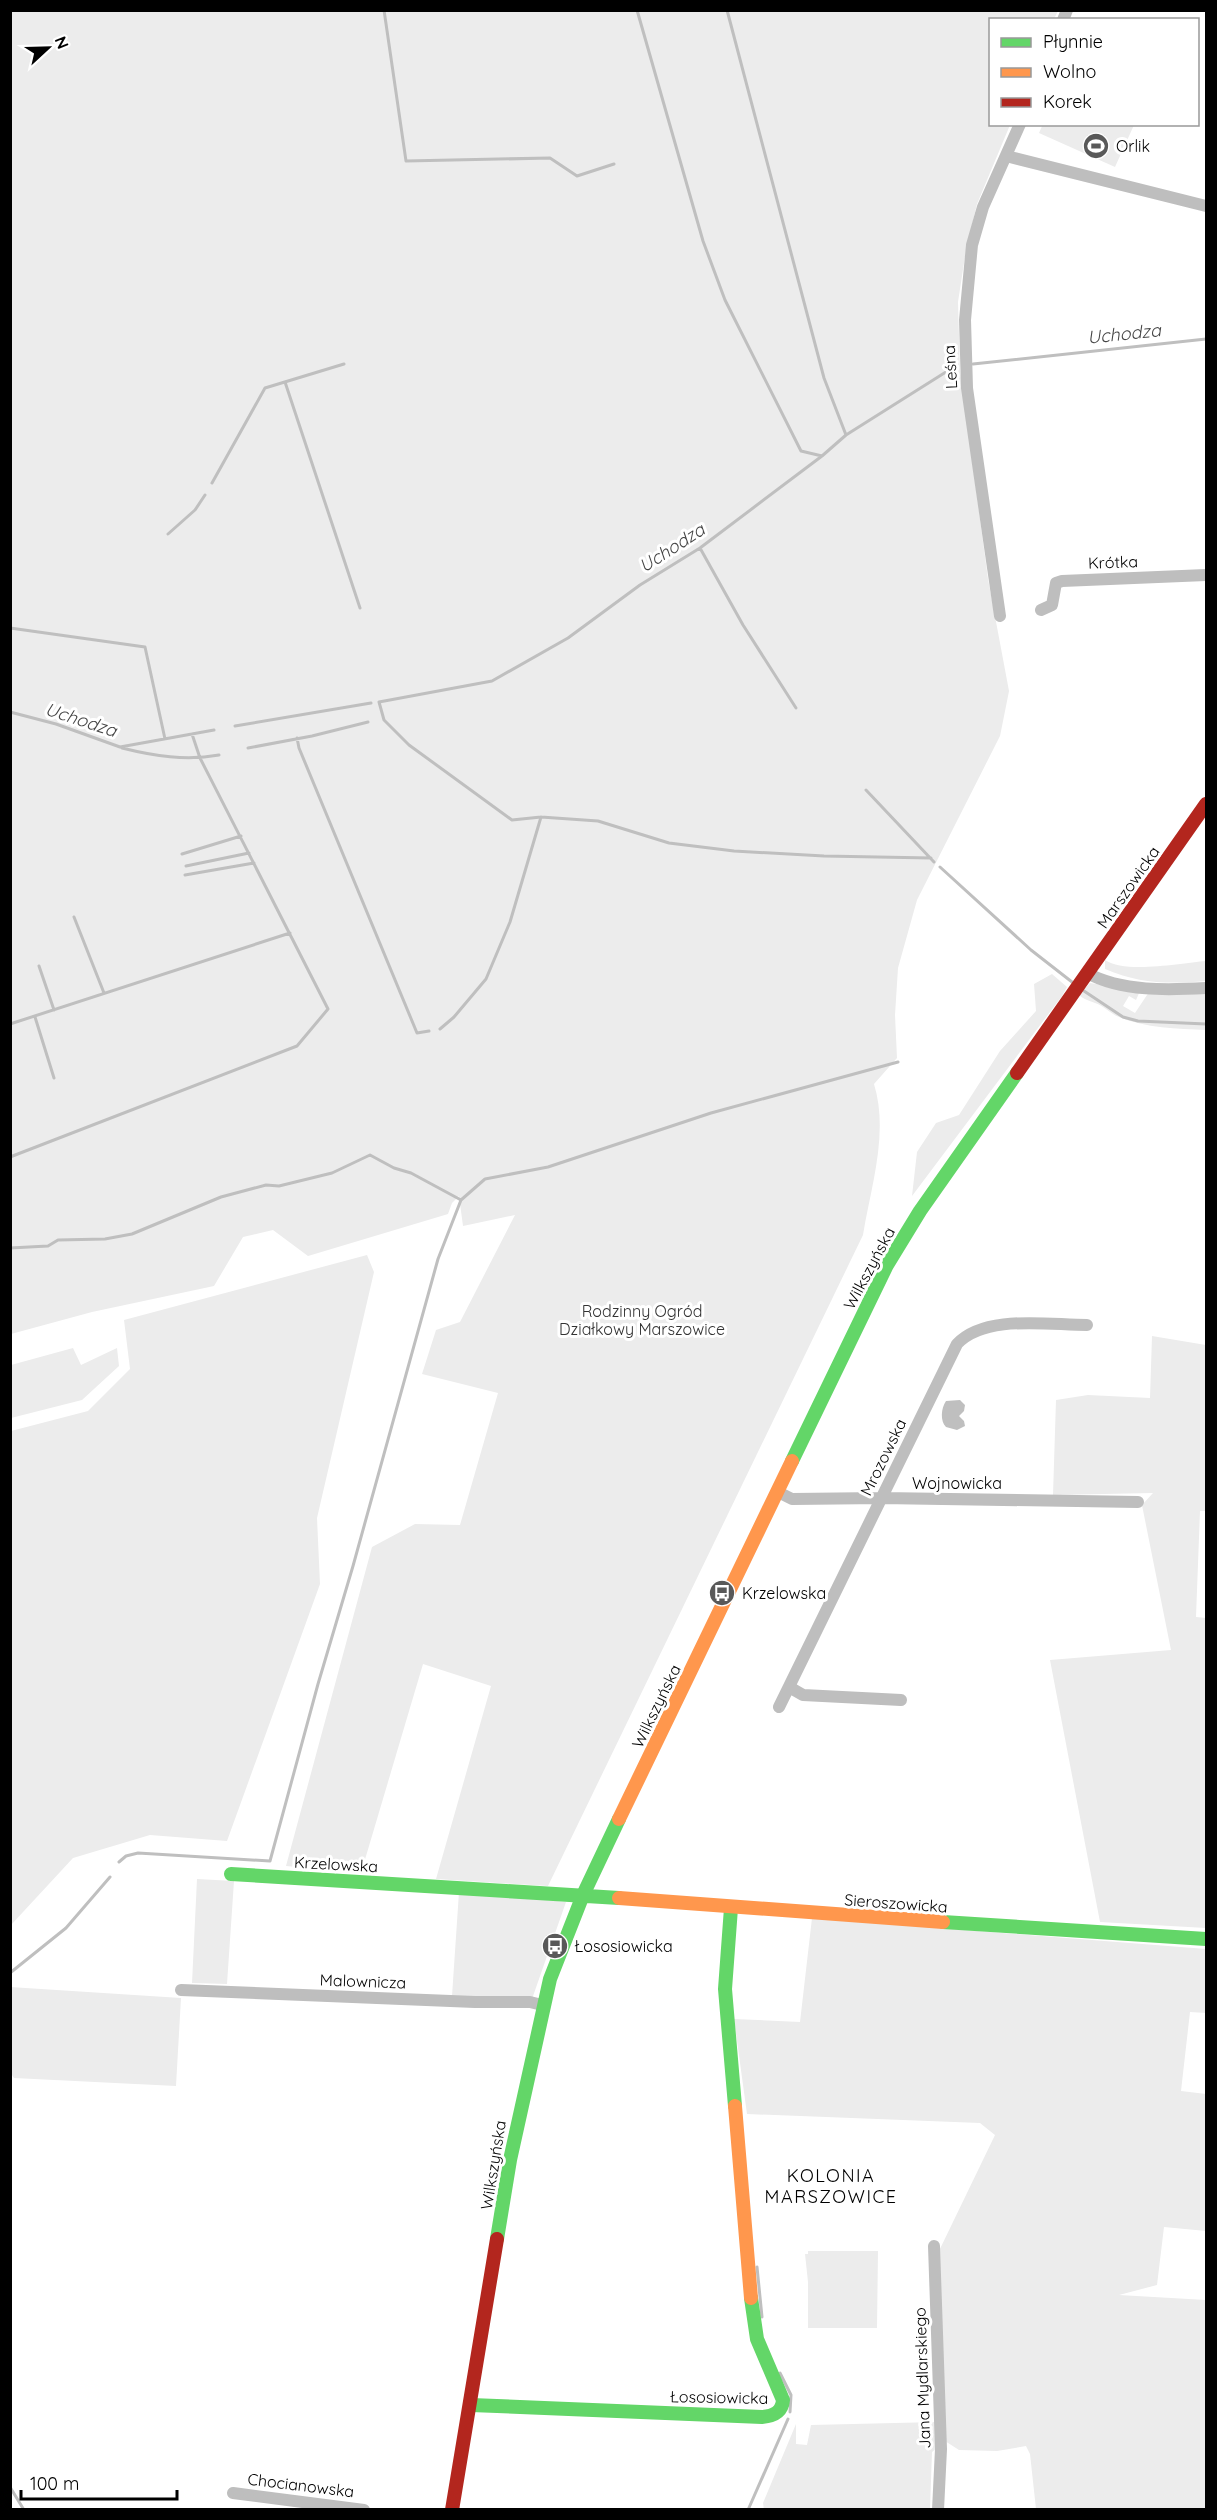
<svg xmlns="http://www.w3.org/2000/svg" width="1217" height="2520" font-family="Quicksand,sans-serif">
<rect width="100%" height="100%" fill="#fff"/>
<path fill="#ececec" d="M10,11H1058L1054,19L990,20V124L1010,125L977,204L966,250L958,302L960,370L988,579L1009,691L1000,736L917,900L898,968L895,1015L897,1058L874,1084C889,1133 871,1186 863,1235L548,1886L436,1879L491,1686L423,1664L361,1873L286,1866L372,1547L415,1524L460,1525L498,1393L422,1374L436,1330L460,1322L515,1215L463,1226L459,1196L452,1203L448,1214L308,1256L273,1230L243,1237L214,1286L92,1312L11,1334Z
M1043,124H1134V125L1115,167L1039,133Z
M1105,960C1125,974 1182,963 1206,961V981C1168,984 1140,984 1105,969Z
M1052,974L1067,987L1062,996L912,1196L917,1152L936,1123L959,1115L1000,1051L1036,1011L1034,984Z
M1090,983L1140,991L1136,1000L1129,996L1123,1006L1135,1013L1149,992L1206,994V1030C1177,1029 1146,1028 1119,1017C1111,1014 1104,1006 1095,1003C1088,1000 1085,1000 1079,995Z
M367,1255L374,1272L317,1518L320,1584L227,1841L150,1835L73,1858L11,1925V1431L88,1411L130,1369L124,1320Z
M1152,1336L1206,1345V1511H1200L1196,1617L1206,1618V1928L1100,1922L1050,1660L1171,1650L1142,1505L1153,1493L1053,1495L1056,1400L1088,1395L1150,1398Z
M73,1348L81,1365L117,1348L119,1366L82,1400L11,1418V1365Z
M197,1879L234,1881L227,1984L192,1983Z
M459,1892L566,1902L532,1999L452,1996Z
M812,1918L1206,1949V2013L1190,2012L1181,2091L1206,2094V2231L1164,2227L1157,2285L1119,2295L1206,2300V2509H1036L1030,2454L1026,2446L997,2451L959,2450L945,2441L938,2253L995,2135L980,2123L747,2114L734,2019L800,2022Z
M10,1987L181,1998L176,2086L14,2078L10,2072Z
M808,2251H878L877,2328H808V2282L805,2254H808Z
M937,2422V2448L932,2452L930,2509L764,2510L763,2503L796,2424V2444L807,2445L811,2425Z"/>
<path fill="#bfbfbf" d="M960,1400L965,1405L964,1411L959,1416L964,1421L965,1426L957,1430L946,1427C940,1421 941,1408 946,1401Z"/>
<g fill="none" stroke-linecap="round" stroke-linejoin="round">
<path stroke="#bfbfbf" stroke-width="3" d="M384,10L406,161L550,158L577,176L614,164
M637,10L703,241L725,300L801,451L822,456
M727,10L824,378L846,435
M973,364L1206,339
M285,382L360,608
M212,483L265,388L344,364
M168,534L195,510L205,495
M700,548L743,625L796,708
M10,628L145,647L165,739
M10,712L56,724L120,747L214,730
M235,726L371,703
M297,738L299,748L417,1033L429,1031
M122,748C154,756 186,761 219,755
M248,748L312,736L368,722
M866,790L934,862
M182,854L241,836
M931,858L824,856L734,851L669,843L598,821L541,817L512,820L409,745L384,720L379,702L492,681L568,638L640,585L700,548L822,456L846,435L957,365
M186,866L249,853
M940,867L1031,950L1072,982
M185,875L254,863
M74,917L104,993
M39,966L54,1010
M1084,991L1123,1017L1138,1021L1206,1024
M35,1017L54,1078
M10,1024L290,933
M440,1029L454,1017L486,979L510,922L541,817
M10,1157L297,1046L328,1009L200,758L192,734
M10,1248L48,1246L58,1240L105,1239L132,1234L221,1197L266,1185L279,1186L332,1173L370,1155L394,1168L411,1173L461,1200L485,1179L548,1167L711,1113L898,1062
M119,1862L126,1856L138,1853L270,1861L318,1684L353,1566L438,1259L461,1200
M10,1973L66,1928L110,1877
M757,2267L762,2317
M780,2373L791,2395L790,2412
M10,2487L24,2510
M748,2510L788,2419"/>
<path stroke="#bebebe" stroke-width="12" d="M1063,20L1067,10
M1006,156L1206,206
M1041,610L1052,605L1056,583L1062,581L1206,575
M1000,616L967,388L965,320L972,245L983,207L1020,124
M1087,973C1122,992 1169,990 1206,988
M778,1492L792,1499L882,1498L1138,1502
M789,1687L803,1695L901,1700
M779,1707L957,1344C985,1314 1048,1325 1087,1325
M181,1990L475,2002H530L542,2005
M934,2246L941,2449L938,2510
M233,2493L364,2510"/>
<path stroke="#63d668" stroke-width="14" d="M792,1461L887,1265L920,1211L1017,1073
M231,1874L619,1898
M731,1908L725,1989L735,2106
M943,1922L1206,1939
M497,2239L510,2160L550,1979L583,1895L619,1819
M471,2405L762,2417C774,2416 782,2412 783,2400L757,2339L751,2298"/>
<path stroke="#ff974d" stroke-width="14" d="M619,1819L792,1461
M619,1898L943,1922
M735,2106L751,2298"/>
<path stroke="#b3261e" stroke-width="14" d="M1017,1073L1206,804
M452,2510L497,2239"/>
</g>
<defs>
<g id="stadium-disc" transform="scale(1.35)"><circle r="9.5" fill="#595959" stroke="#fff"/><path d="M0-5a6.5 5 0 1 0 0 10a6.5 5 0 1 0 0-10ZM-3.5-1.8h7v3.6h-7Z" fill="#fff"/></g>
<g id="bus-disc" transform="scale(1.35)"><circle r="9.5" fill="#595959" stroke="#fff"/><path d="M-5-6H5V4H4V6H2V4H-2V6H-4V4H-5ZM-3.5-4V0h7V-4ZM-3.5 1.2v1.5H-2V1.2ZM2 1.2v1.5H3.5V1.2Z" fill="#fff"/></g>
</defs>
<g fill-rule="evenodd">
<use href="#stadium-disc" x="1096" y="146"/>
<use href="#bus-disc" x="722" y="1593"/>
<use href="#bus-disc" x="555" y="1946"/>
</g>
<g text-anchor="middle" stroke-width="6" stroke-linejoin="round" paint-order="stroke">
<g font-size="16" fill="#000" stroke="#fff" text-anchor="start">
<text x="1116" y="152">Orlik</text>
<text x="742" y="1599">Krzelowska</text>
<text x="574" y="1952">Łososiowicka</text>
</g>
<g font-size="16" fill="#000" stroke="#fff">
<text transform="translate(950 367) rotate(-93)" y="6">Leśna</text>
<text transform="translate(1113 562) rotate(-2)" y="6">Krótka</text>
<text transform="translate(1128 887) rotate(-55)" y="6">Marszowicka</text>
<text transform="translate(869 1268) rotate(-62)" y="6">Wilkszyńska</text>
<text transform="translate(883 1457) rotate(-64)" y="6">Mrozowska</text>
<text x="957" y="1489">Wojnowicka</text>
<text transform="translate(656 1706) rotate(-64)" y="6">Wilkszyńska</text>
<text transform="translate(336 1864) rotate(3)" y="6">Krzelowska</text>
<text transform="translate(896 1903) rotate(4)" y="6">Sieroszowicka</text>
<text transform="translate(363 1981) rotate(2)" y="6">Malownicza</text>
<text transform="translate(493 2165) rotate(-81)" y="6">Wilkszyńska</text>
<text transform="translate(922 2378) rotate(-92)" y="6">Jana Mydlarskiego</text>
<text transform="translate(719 2397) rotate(1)" y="6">Łososiowicka</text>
<text transform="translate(301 2485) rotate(7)" y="6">Chocianowska</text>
</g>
<g font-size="16" fill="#333" stroke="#fff">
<text x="642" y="1317">Rodzinny Ogród<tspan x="642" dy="18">Działkowy Marszowice</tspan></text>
</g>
<g font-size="18" font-style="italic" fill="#444" stroke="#fff">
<text transform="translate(1124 334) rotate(-6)" y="6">Uchodza</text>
<text transform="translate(672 548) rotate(-33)" y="6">Uchodza</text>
<text transform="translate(81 720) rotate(18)" y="6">Uchodza</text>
</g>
<g font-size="18" letter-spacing="1.5" fill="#000" stroke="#fff">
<text x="831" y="2182">KOLONIA<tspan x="831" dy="21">MARSZOWICE</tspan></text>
</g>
</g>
<rect width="1217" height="2520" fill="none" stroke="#000000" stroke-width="24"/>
<rect x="989" y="18" width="210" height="108" fill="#ffffff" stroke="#999999" stroke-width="1.5"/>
<rect x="1001" y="38" width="30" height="9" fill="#63d668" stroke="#999999" stroke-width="1.5"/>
<text x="1043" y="48" font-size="18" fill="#000000">Płynnie</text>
<rect x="1001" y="68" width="30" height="9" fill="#ff974d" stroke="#999999" stroke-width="1.5"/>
<text x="1043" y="78" font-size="18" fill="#000000">Wolno</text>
<rect x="1001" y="98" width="30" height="9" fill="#b3261e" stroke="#999999" stroke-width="1.5"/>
<text x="1043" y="108" font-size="18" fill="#000000">Korek</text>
<g transform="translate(48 48) rotate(68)" stroke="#ffffff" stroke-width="4.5" paint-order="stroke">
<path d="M0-4.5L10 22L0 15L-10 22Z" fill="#000000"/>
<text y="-9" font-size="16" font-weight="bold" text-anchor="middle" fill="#000000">N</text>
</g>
<path d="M21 2490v9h156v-9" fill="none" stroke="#000000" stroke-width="3"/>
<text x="30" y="2490" font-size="18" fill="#000000" stroke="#ffffff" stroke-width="4.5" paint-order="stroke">100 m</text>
</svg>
